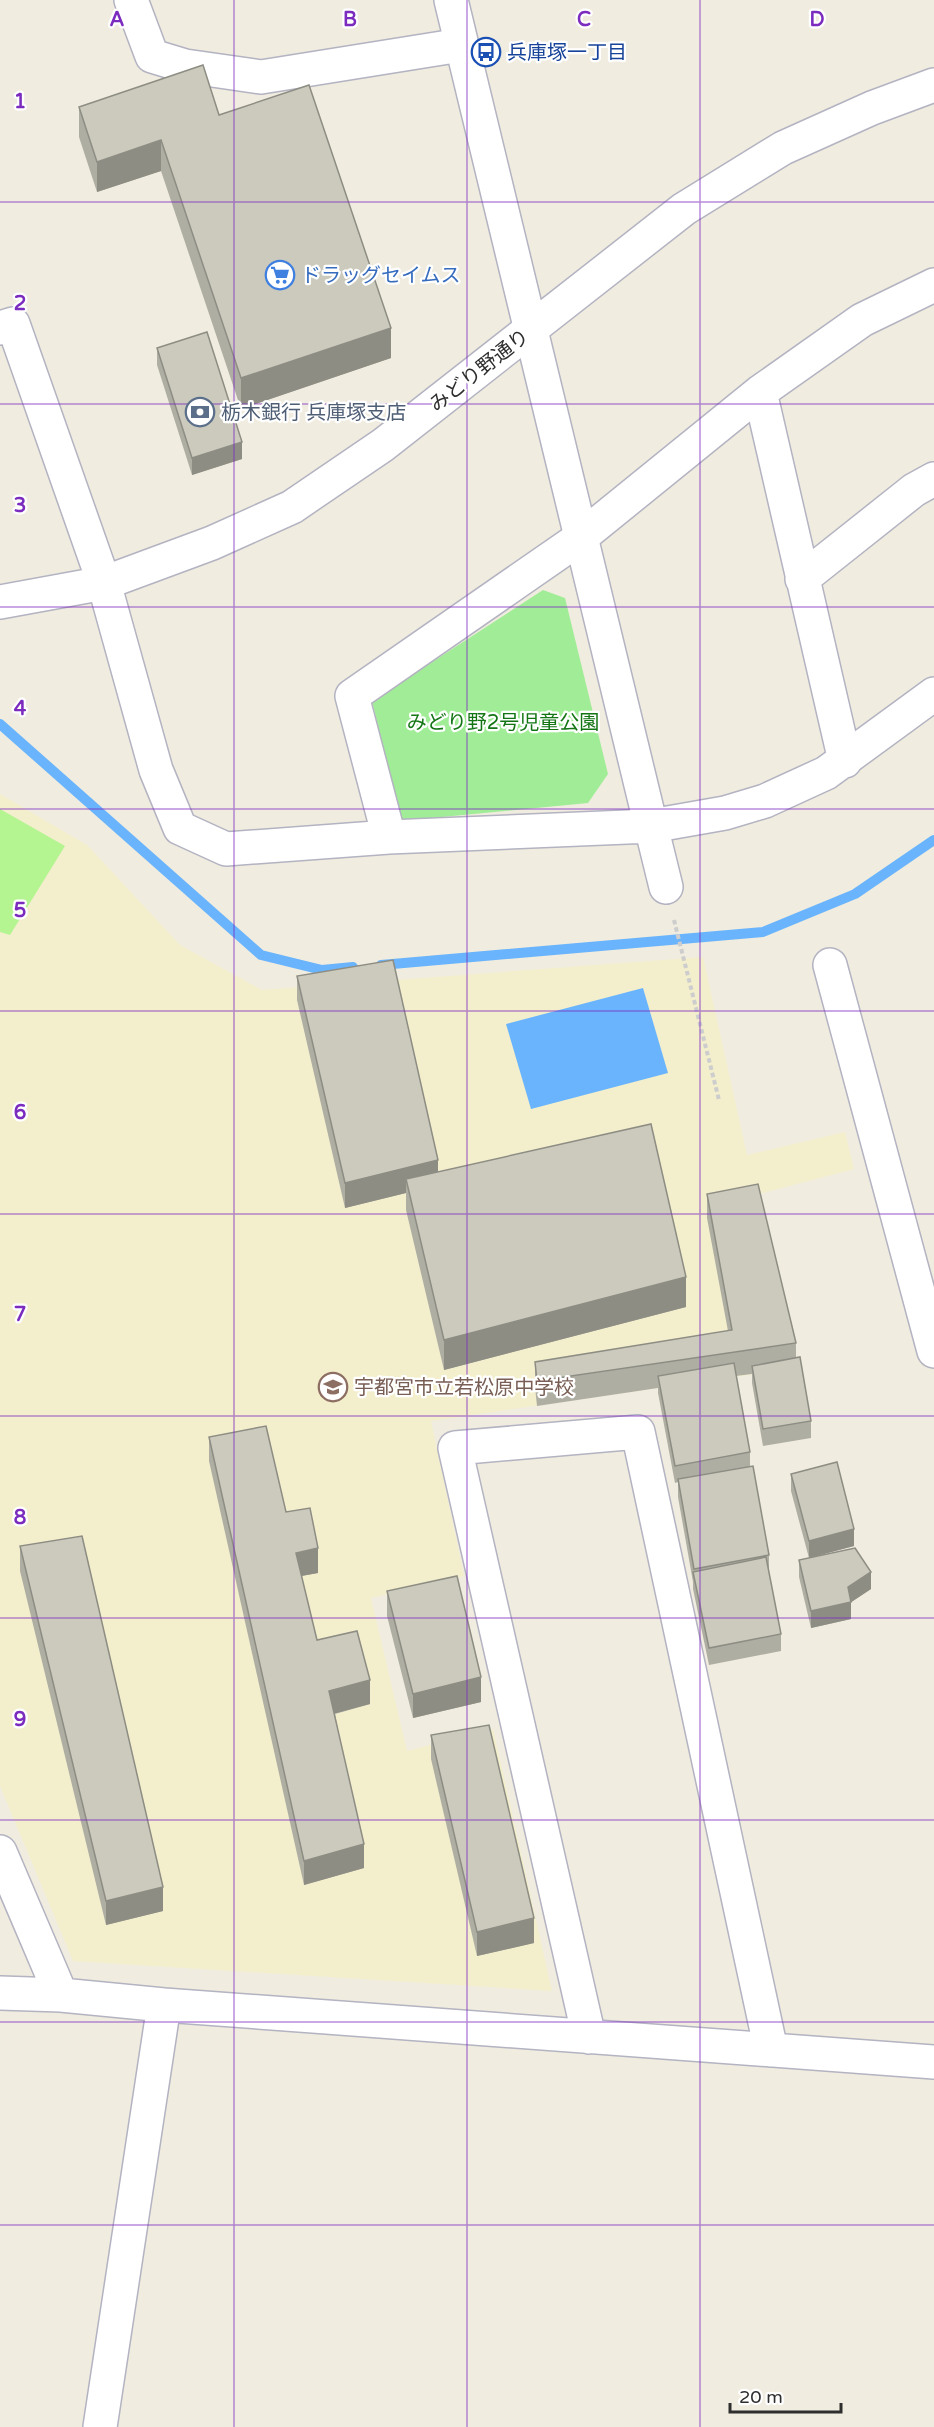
<svg xmlns="http://www.w3.org/2000/svg" width="934" height="2427" font-family="'Varela Round','Noto Sans JP',sans-serif">
<rect width="100%" height="100%" fill="#f0ecdf"/>
<path fill="#f3efcd" d="M0,794L87,845L180,945L262,990L703,957L747,1155L845,1132L854,1169L755,1195L796,1368L431,1421L464,1576L371,1598L407,1751L493,1729L552,1991L73,1961L0,1786Z"/>
<path fill="#a1ec97" d="M543,590L565,598L608,774L588,803L401,821L372,701Z"/>
<path fill="#b4f491" d="M0,809L65,846L10,935L0,932Z"/>
<path fill="#69b4fc" d="M643,988L668,1073L531,1109L506,1024Z"/>
<g fill="none" stroke-linecap="round" stroke-linejoin="round">
<path stroke="#69b4fc" stroke-width="10" d="M0,724L261,955L322,970L353,967
M381,965L763,932L855,894L934,840"/>
<g stroke="#b3b3c2" stroke-width="36">
<path id="street" d="M131,0L152,56L185,66L261,77L461,45
M934,285L862,320L760,392L580,538L352,696L389,837L651,826L725,813L765,801L826,773L934,694
M0,328L13,324L104,583L156,770L180,828L226,849L389,837
M760,392L845,761
M802,579L914,490L934,479
M651,826L666,887
M830,965L934,1351
M0,1852L61,1995
M0,1993L61,1995L164,2005L934,2062
M589,2037L455,1448L638,1432L771,2050
M100,2427L164,2005"/>
</g>
<g stroke="#b3b3c2" stroke-width="36">
<path id="secondary" d="M451,0L651,826
M0,602L104,583L212,543L292,507L383,445L684,209L783,148L872,108L934,85"/>
</g>
<path stroke="#cdcdcd" stroke-width="4" stroke-dasharray="4.5 3" stroke-linecap="butt" d="M674,920L719,1100"/>
<use href="#street" stroke="#fff" stroke-width="33"/>
<use href="#secondary" stroke="#fff" stroke-width="33"/>
</g>
<path fill="#afaea3" d="M79,107L219,115L391,358L241,409L161,171L97,192L79,137Z
M157,348L242,459L192,475L157,365Z
M297,976L438,1172L686,1307L444,1370L406,1210V1193L345,1208L297,1000Z
M707,1194L796,1343V1358L811,1421V1438L763,1446L752,1383V1374L736,1376L750,1452V1467L769,1555V1573L781,1634V1651L709,1665L693,1589V1582L678,1497V1482L675,1483L658,1393V1388L537,1406L535,1387V1362L728,1331L707,1218Z
M209,1437L286,1512L318,1573L301,1576L317,1640L370,1704L335,1714L364,1868L304,1885L209,1461Z
M791,1474L854,1546L809,1558L871,1589L851,1602V1619L811,1628L799,1577V1560L809,1558L791,1491Z
M20,1546L163,1911L106,1925L20,1571Z
M387,1591L481,1702L413,1718L387,1616Z
M431,1735L534,1943L477,1956L431,1759Z"/>
<path fill="#8e8d84" d="M161,140V171L97,192V162Z
M391,328V358L241,409V378Z
M242,442V459L192,475V458Z
M438,1160V1185L406,1179V1193L345,1208V1183Z
M686,1277V1307L444,1370V1340Z
M854,1529V1546L809,1558V1541Z
M318,1548V1573L296,1577V1553Z
M871,1572V1589L850,1603L851,1602V1619L811,1628V1611Z
M481,1677V1702L413,1718V1694Z
M370,1680V1704L329,1715V1691Z
M364,1844V1868L304,1885V1861Z
M163,1887V1911L106,1925V1901Z
M534,1918V1943L477,1956V1932Z"/>
<path fill="#cbcabd" stroke="#8e8d84" stroke-width="1.5" d="M203,65L219,115L309,85L391,328L241,378L161,140L97,162L79,107Z
M207,332L242,442L192,458L157,348Z
M393,960L438,1160L345,1183L297,976Z
M651,1124L686,1277L444,1340L406,1179Z
M758,1184L796,1343L537,1381L535,1362L732,1330L707,1194Z
M800,1357L811,1421L763,1429L752,1366Z
M734,1363L750,1452L675,1466L658,1376Z
M266,1426L286,1512L310,1508L318,1548L296,1553L317,1640L357,1631L370,1680L329,1691L364,1844L304,1861L209,1437Z
M837,1462L854,1529L809,1541L791,1474Z
M753,1466L769,1555L694,1569L678,1479Z
M82,1536L163,1887L106,1901L20,1546Z
M855,1548L871,1572L848,1587L851,1602L811,1611L799,1560Z
M766,1557L781,1634L709,1648L693,1572Z
M457,1576L481,1677L413,1694L387,1591Z
M489,1725L534,1918L477,1932L431,1735Z"/>
<path fill="none" stroke="#7b2cbf" stroke-width="1.5" stroke-opacity="0.55" d="M234,0V2427M467,0V2427M700,0V2427M0,202H934M0,404H934M0,607H934M0,809H934M0,1011H934M0,1214H934M0,1416H934M0,1618H934M0,1820H934M0,2022H934M0,2225H934"/>
<defs>
<g id="bus-ring" transform="scale(1.5)"><circle r="9.5" fill="#fff" stroke="#1a4fb4" stroke-width="1.5"/><path d="M-5-6H5V4H4V6H2V4H-2V6H-4V4H-5ZM-3.5-4V0h7V-4ZM-3.5 1.2v1.5H-2V1.2ZM2 1.2v1.5H3.5V1.2Z" fill="#1a4fb4"/></g>
<g id="supermarket-ring" transform="scale(1.5)"><circle r="9.5" fill="#fff" stroke="#3f7fe0" stroke-width="1.5"/><path d="M-6-5.5h2.5l.6 2H6L4.5 2H-2.5L-4.4-4H-6ZM-1.5 3.2a1.3 1.3 0 1 0 .1 0ZM3 3.2a1.3 1.3 0 1 0 .1 0Z" fill="#3f7fe0"/></g>
<g id="bank-ring" transform="scale(1.5)"><circle r="9.5" fill="#fff" stroke="#5c6f8a" stroke-width="1.5"/><path d="M-6-4H6V4H-6ZM0-2.3a2.3 2.3 0 1 0 0 4.6a2.3 2.3 0 1 0 0-4.6Z" fill="#5c6f8a"/></g>
<g id="school-ring" transform="scale(1.5)"><circle r="9.5" fill="#fff" stroke="#8d6e63" stroke-width="1.5"/><path d="M0-5L7-2L0 1L-7-2ZM-4 1L0 2.5L4 1V4Q0 6-4 4Z" fill="#8d6e63"/></g>
</defs>
<g fill-rule="evenodd">
<use href="#bus-ring" x="486" y="52"/>
<use href="#supermarket-ring" x="280" y="275"/>
<use href="#bank-ring" x="200" y="412"/>
<use href="#school-ring" x="333" y="1387"/>
</g>
<g text-anchor="middle" stroke-width="4.5" stroke-linejoin="round" paint-order="stroke">
<g font-size="20" fill="#164399" stroke="#fff" text-anchor="start">
<text x="507" y="59">兵庫塚一丁目</text>
</g>
<g font-size="20" fill="#366cbe" stroke="#fff" text-anchor="start">
<text x="301" y="282">ドラッグセイムス</text>
</g>
<g font-size="20" fill="#2e2e2e" stroke="#fff">
<text transform="translate(479 370) rotate(-38)" y="7">みどり野通り</text>
</g>
<g font-size="20" fill="#4e5e75" stroke="#fff" text-anchor="start">
<text x="221" y="419">栃木銀行 兵庫塚支店</text>
</g>
<g font-size="20" fill="#137514" stroke="#fff">
<text x="503" y="729">みどり野2号児童公園</text>
</g>
<g font-size="20" fill="#785e54" stroke="#fff" text-anchor="start">
<text x="354" y="1394">宇都宮市立若松原中学校</text>
</g>
</g>
<g font-size="20" text-anchor="middle" font-weight="bold" fill="#7b2cbf" stroke="#fff" stroke-width="4.5" stroke-linejoin="round" paint-order="stroke">
<text x="117" y="26">A</text>
<text x="350" y="26">B</text>
<text x="584" y="26">C</text>
<text x="817" y="26">D</text>
<text x="20" y="108">1</text>
<text x="20" y="310">2</text>
<text x="20" y="512">3</text>
<text x="20" y="715">4</text>
<text x="20" y="917">5</text>
<text x="20" y="1119">6</text>
<text x="20" y="1321">7</text>
<text x="20" y="1524">8</text>
<text x="20" y="1726">9</text>
</g>
<path d="M730 2403v9h111v-9" fill="none" stroke="#2e2e2e" stroke-width="3"/>
<text x="739" y="2403" font-size="18" fill="#2e2e2e" stroke="#ffffff" stroke-width="4.5" paint-order="stroke">20 m</text>
</svg>
